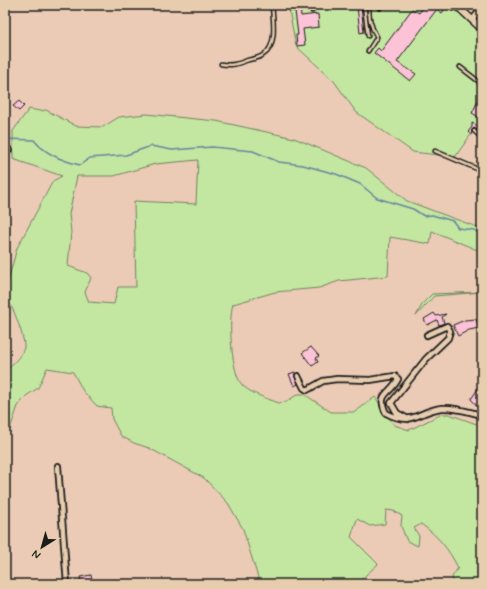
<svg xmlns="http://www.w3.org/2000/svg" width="487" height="589" font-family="Mynerve,sans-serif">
<rect width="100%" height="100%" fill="#ebcbb6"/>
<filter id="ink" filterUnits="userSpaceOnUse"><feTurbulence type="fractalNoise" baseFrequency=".025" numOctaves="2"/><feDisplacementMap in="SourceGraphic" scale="8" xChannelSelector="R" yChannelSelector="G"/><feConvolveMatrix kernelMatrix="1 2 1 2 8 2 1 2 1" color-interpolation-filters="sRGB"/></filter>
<g filter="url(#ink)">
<path fill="#c3e7a1" stroke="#70825e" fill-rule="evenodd" d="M288,5H446L449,7L451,5L482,34V134L474,130L455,157L413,152L356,112L334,81L296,46Z
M29,109L40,111L46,110L76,126L103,127L119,117L146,114L216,121L294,138L366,168L407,201L482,229V252L432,231L430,244L390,237L388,276L339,281L319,288L275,292L233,304C228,319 231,375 243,386C252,394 268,399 279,403L286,402L298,394H304L331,412H355L375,397L394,425L409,430L442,414H449L482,426V584H454L452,577L458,568C449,549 438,536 421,524L414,528L419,536L418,546L407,541L401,526L402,516L394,511L386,510L385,524L370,526L357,519L351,537L378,564L356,584H260L243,529L228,503L204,478L149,448L134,443L121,436L112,419L111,408L97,406L83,391L73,372L47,368L38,388L26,396L18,406L10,429L5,433V372C11,365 21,357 24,348C25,340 17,319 14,312C11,304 5,301 5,292L17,248L53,181L62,176L13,159V131ZM198,160L196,204L134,201L136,287H118L114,304L89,302L85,292L91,278L87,273L68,266L71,232L69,214L77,176H114L155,164Z
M482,292L434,296L416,316L423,303L432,294Z"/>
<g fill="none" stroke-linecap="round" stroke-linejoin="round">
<path stroke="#66849e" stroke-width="1.5" d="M5,139L34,140C45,154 63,161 80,165L90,158L126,155L151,146L172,150L212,147L253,151L279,162L303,165L336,174L360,184L377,198L413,209L424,216L432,215L453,221L458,228L474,230L482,236"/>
</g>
<path fill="#fcc2d6" stroke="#1c1c1c" d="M293,5H300L301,16L318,14L319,27L303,29L305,45L297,46L296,35H298L295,11H293Z
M425,5H443L446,7L442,13L437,9L397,62L416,74L410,81L374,53L378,48L381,51L412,9L419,13Z
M357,6H361L364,32L360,33Z
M19,101L24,106L19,111L13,106Z
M478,101L482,103V119L472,113Z
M472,123L482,128V132L474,128L472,130L471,135L468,132L472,127Z
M434,313L436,316L446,314L442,317L444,323L439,325L437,320L427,325L424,319Z
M476,319L479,328L469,330L458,336L453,325L465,320Z
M311,347L319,356L316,358L318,362L312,366L302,353Z
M295,372V377L298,384L294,386L289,374Z
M482,383V403L478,407L471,399Z
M91,575L93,584H82L80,577Z"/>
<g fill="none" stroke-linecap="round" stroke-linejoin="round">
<g stroke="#1c1c1c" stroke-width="5.5">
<path id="service" d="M290,5L291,9
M311,5L312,11
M364,5L368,36
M449,5L453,9
M380,8L382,5
M368,51L377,37C370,26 369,17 369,5
M221,64C231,66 238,64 248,60C253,59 259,58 263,55C278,47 273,19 272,5
M460,67L482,84
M474,131L482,138
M435,151L482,171"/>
</g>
<g stroke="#1c1c1c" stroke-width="8">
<path id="minor" d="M472,20L478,13L479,5
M5,146L9,150L5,154
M298,376L304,388L307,390L323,381L337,379L370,380L395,376L398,379C391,394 376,393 386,413C413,427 417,411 442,408C456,407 469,412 482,415
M408,419L397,413L391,403L426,359L448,338L450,331L447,326L427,335
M58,466L67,584"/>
</g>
<g stroke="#1c1c1c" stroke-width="9">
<path id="tertiary" d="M456,5L482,29"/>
</g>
<use href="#service" stroke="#e7cdae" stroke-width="2.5"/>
<use href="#minor" stroke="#e7cdae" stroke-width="4.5"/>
<use href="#tertiary" stroke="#e7cdae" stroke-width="6"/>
</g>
</g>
<rect width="487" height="589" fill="none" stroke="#e7cdae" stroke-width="20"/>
<rect x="10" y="10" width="467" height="569" fill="none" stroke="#1c1c1c" stroke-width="1.5" filter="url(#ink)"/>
<g transform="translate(42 547) rotate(217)" stroke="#e7cdae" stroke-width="3" paint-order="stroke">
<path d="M0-3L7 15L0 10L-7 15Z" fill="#1c1c1c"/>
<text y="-6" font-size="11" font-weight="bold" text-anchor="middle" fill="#1c1c1c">N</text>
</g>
</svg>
